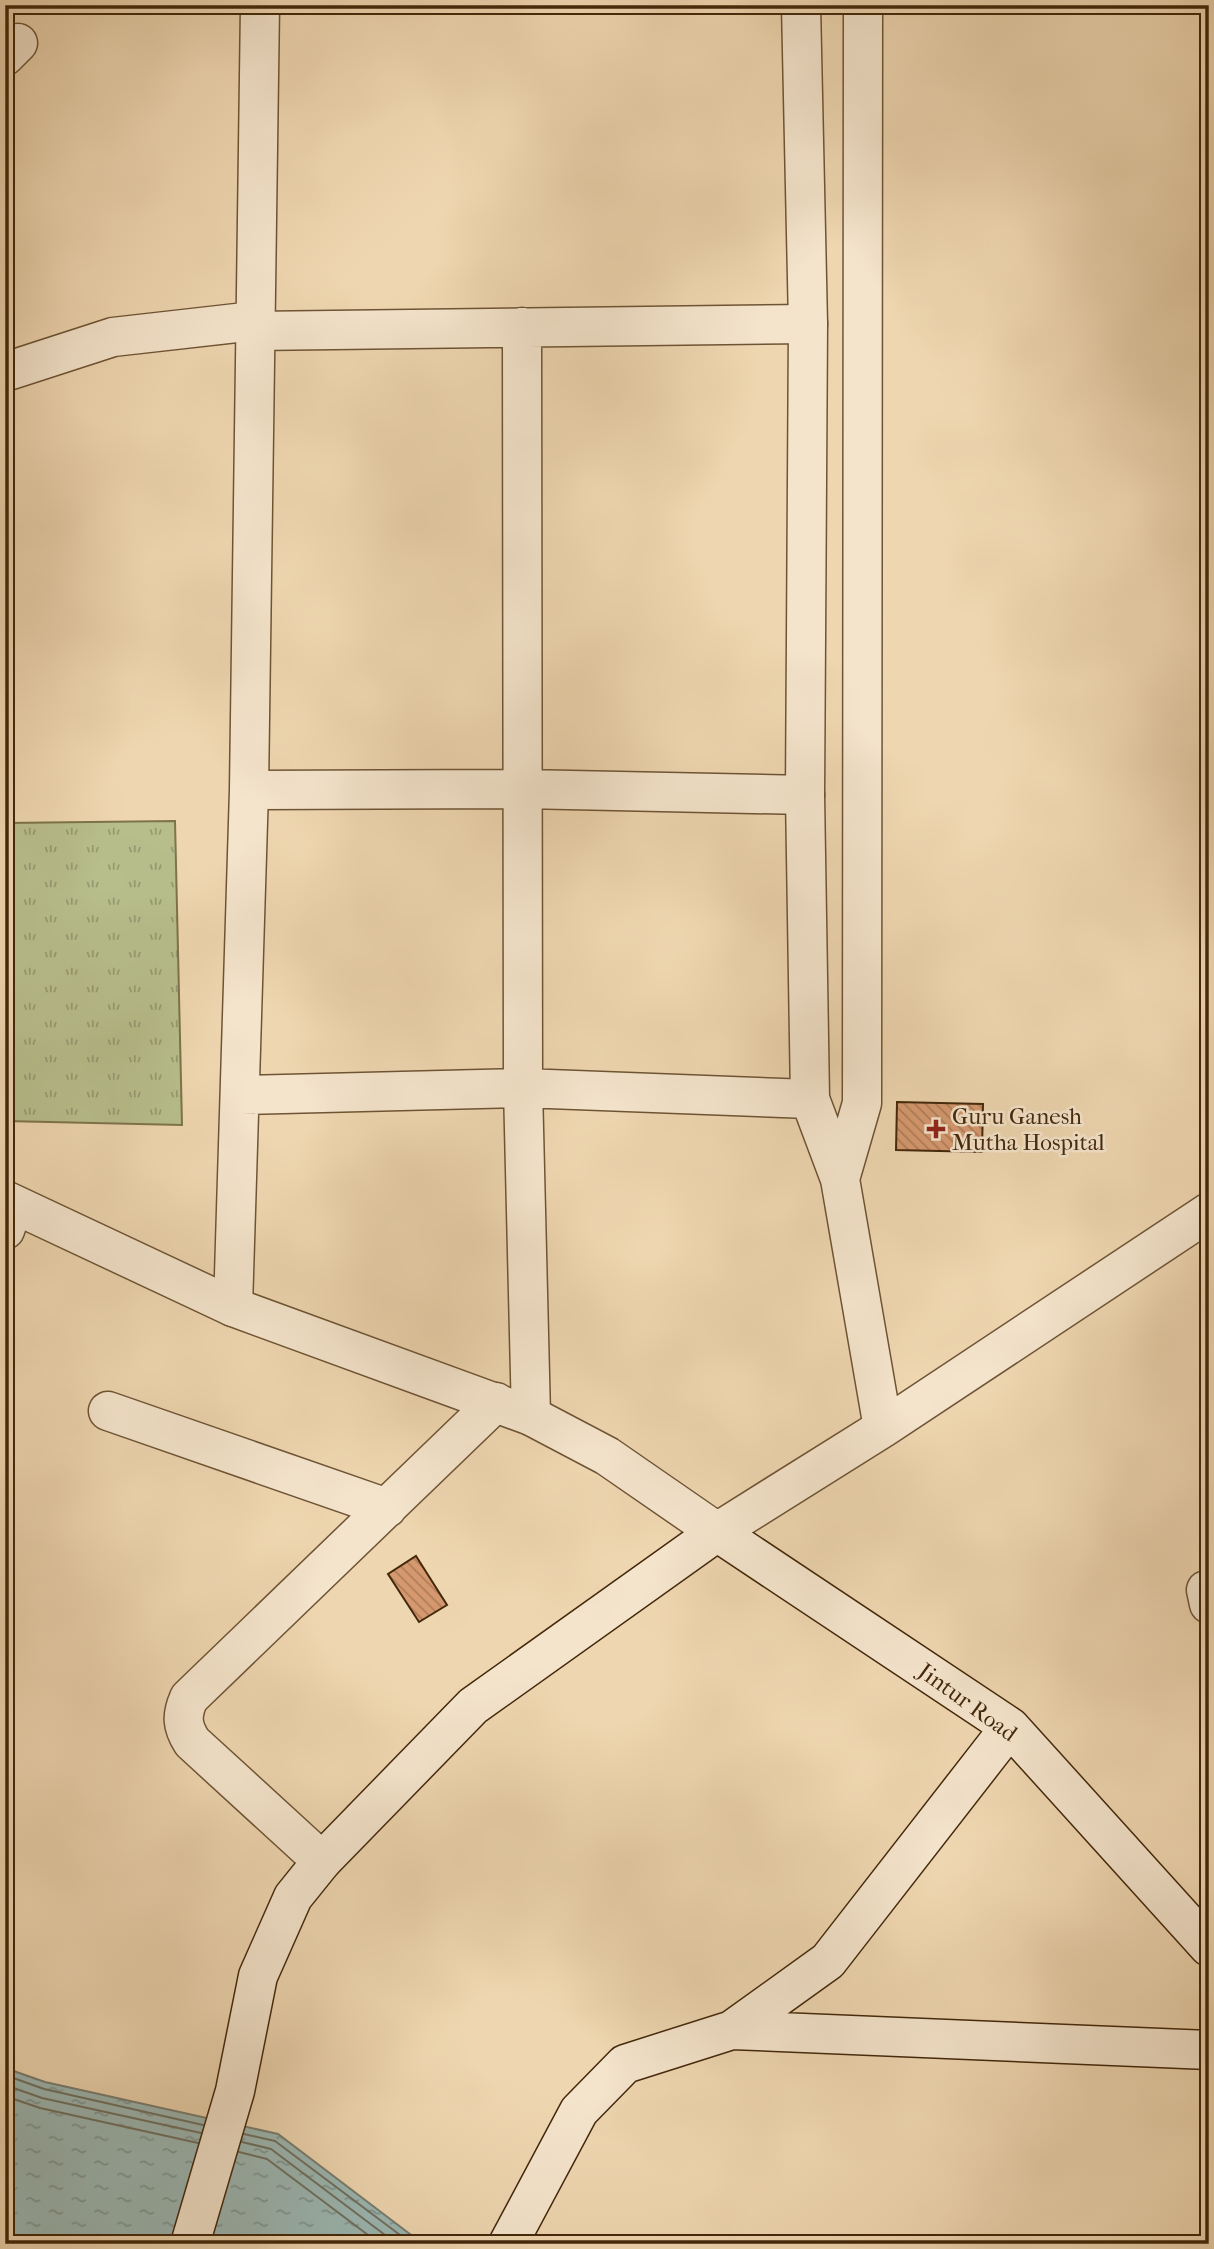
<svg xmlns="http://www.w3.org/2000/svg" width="1214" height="2249" font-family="'IM FELL French Canon',serif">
<defs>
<pattern id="grass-tufts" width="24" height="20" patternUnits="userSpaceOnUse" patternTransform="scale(1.75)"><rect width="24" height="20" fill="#b7be8c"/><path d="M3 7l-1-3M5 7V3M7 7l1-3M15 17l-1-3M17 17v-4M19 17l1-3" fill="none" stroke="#969a71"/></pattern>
<pattern id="water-ripples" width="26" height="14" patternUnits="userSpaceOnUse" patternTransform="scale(1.75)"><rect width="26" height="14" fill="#9bb7b3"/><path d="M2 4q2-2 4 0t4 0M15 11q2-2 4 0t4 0" fill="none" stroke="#809590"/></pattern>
<pattern id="building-back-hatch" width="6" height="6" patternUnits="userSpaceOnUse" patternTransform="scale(1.75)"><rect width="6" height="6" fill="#d6996f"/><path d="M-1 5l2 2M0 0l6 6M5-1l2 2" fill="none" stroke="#af7d59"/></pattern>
</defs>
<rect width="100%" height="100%" fill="#eed6b0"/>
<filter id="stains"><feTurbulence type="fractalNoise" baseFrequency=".00286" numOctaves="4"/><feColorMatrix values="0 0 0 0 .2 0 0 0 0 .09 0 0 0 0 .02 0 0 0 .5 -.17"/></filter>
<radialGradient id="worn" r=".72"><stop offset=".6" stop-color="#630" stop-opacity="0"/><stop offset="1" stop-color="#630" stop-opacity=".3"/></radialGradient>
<path fill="url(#grass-tufts)" stroke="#7d734c" stroke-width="2" d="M175,821L182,1125L5,1121V823Z"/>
<path fill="url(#water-ripples)" stroke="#787e70" stroke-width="2" d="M5,2068L45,2082L278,2134L423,2244H5Z"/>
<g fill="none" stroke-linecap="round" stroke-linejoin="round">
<path stroke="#6f705f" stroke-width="2" d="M5,2075L44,2089L203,2125
M5,2085L42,2098L201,2133
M5,2096L40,2108L198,2143
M244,2134L275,2141L412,2244
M242,2142L271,2149L397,2244
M239,2152L267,2159L380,2244"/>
</g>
<path fill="url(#building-back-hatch)" stroke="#43280b" stroke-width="2" d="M897,1102L983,1104L982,1152L896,1150Z
M416,1556L447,1605L419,1622L388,1574Z"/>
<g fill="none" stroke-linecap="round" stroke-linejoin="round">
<g stroke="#6e5434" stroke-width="41">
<path id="minor" d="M5,56L18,43
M522,327L523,1088L531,1416
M253,331L808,324
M5,372L113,337L254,321
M249,790L523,789L805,795
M241,1095L523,1088L810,1099
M5,1230L14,1205
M233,1307L249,790L260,5
M108,1411L387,1508
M1206,1590L1209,1604
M322,1861L192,1742C182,1726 181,1716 189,1698L496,1402"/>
</g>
<g stroke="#6e5434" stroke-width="41">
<path id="tertiary" d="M840,1179L862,1103L863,5
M5,1200L233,1307L531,1416L607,1456L717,1532L883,1428L840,1179L810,1099L805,795L808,324L801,5
M883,1428L1209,1212"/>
</g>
<g stroke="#43280b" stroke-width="41">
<path id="secondary" d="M732,2030L1209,2050
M190,2244L235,2091L258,1976L293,1897L322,1861L473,1706L717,1532L1010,1727L1209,1947
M508,2244L579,2111L625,2064L732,2030L828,1961L1010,1727"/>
</g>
<use href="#minor" stroke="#f4e4cc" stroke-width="38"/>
<use href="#tertiary" stroke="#f4e4cc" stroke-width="38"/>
<use href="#secondary" stroke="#f4e4cc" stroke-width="38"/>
</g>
<path fill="#8f2418" stroke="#f4e4cc" stroke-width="2.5" d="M932.5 1118.5h7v7h7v7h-7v7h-7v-7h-7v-7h7z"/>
<g text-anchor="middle" stroke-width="5" stroke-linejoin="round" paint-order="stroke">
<g font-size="23" fill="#43280b" stroke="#f4e4cc" text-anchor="start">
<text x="952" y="1124">Guru Ganesh<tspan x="952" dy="26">Mutha Hospital</tspan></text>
</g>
<g font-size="23" fill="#43280b" stroke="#f4e4cc">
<text transform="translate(968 1702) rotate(36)" y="8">Jintur Road</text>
</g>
</g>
<rect width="1214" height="2249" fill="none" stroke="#eed6b0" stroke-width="28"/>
<rect x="7" y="7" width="1200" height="2235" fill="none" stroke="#43280b" stroke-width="3.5"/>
<rect x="14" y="14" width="1186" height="2221" fill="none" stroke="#43280b" stroke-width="2"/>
<rect width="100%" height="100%" filter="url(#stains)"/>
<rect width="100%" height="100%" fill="url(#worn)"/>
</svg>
